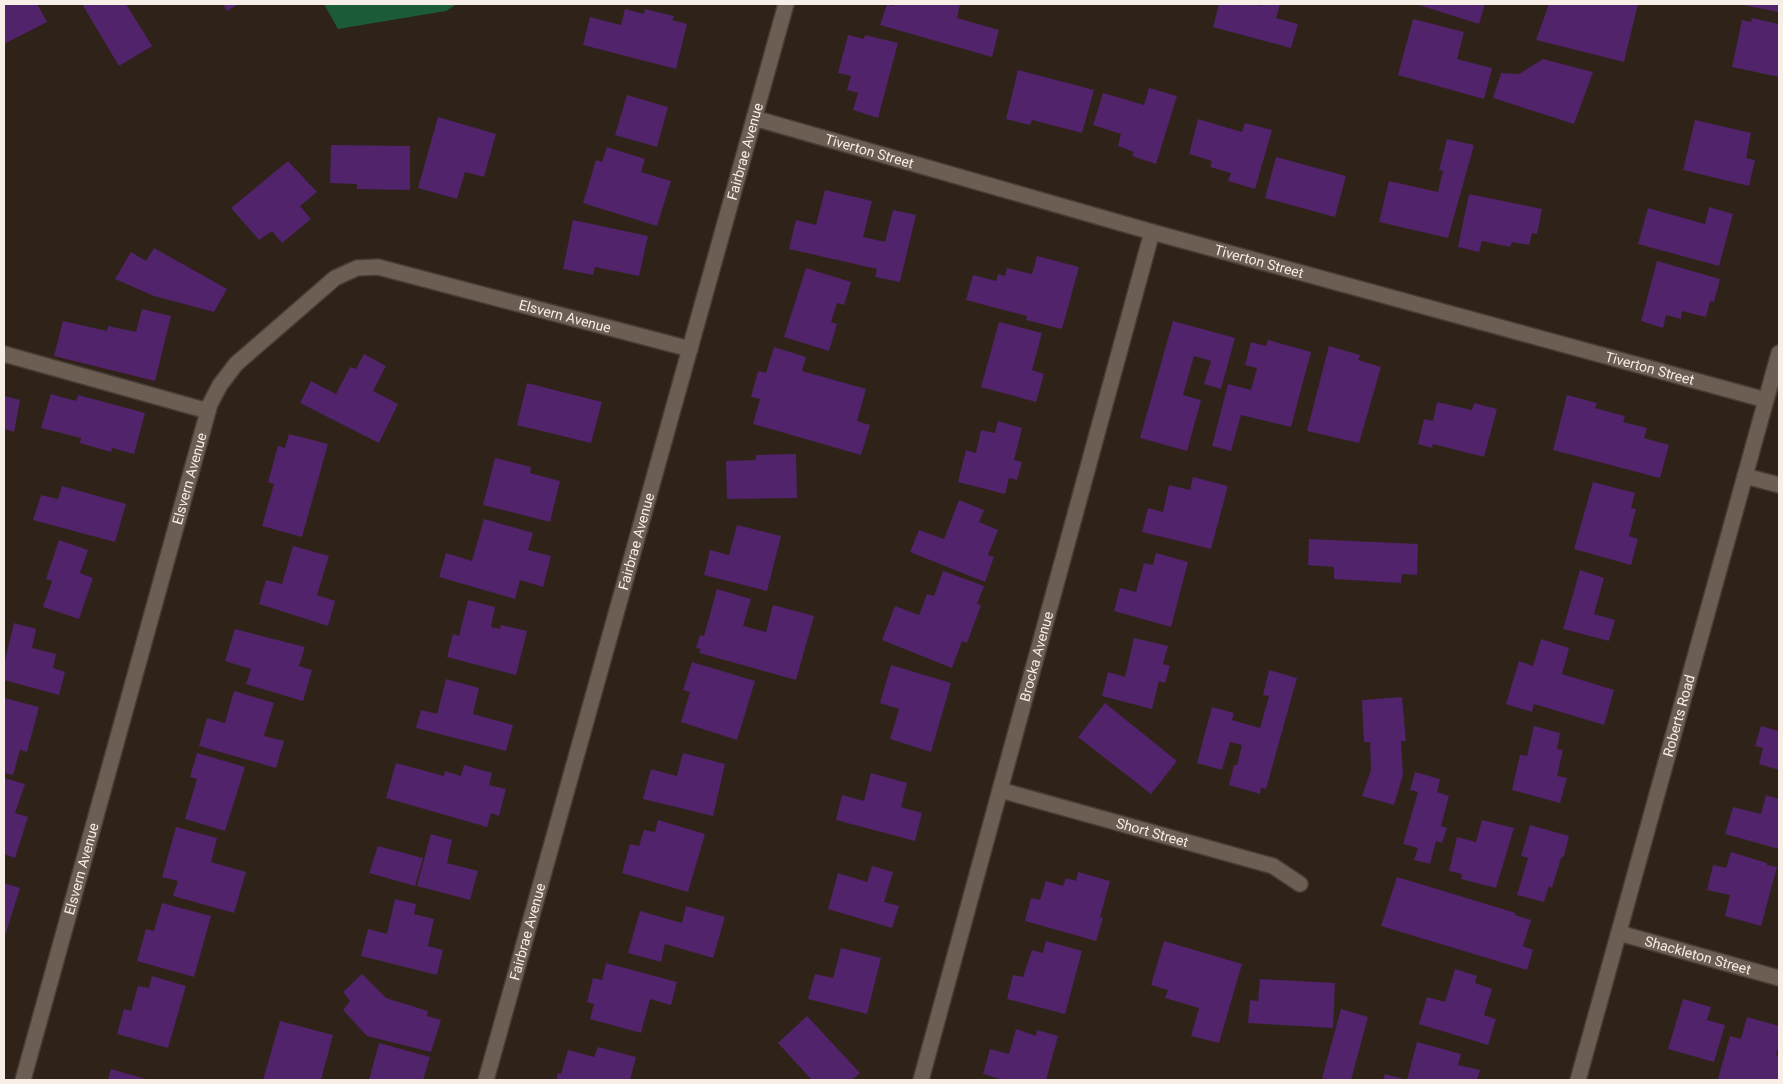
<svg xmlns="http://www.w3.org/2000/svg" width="1783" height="1084" font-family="Roboto,sans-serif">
<rect width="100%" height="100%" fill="#2f2219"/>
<path fill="#1b5b38" d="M324,4H457L446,11L338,29Z"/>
<path fill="#50236a" d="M4,4H37L47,22L4,44Z
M82,4H126L152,46L119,66Z
M223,4H239L227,11Z
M887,4L893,6L894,4H960L957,18L999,30L992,57L880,25Z
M1219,4H1254L1261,6V4H1280L1276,18L1298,24L1291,48L1213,27Z
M1416,4H1485L1479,24Z
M1549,4H1638L1624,62L1536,40Z
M1743,4H1779V12L1743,5Z
M625,9L644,14L645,9L674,16L672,20L687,24L676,69L583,45L590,17L621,25Z
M1752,18L1779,24V77L1732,67L1742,20L1751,22Z
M1413,19L1464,32L1457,59L1492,68L1484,99L1398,75Z
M848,35L864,39L865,35L898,43L878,118L853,110L858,93L847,90L851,76L838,73Z
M1543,59L1593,72L1574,124L1493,98L1501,73L1519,74Z
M1018,70L1094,90L1082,133L1032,120L1030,125L1006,119Z
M1149,88L1177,96L1156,164L1132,156L1134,152L1118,146L1121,134L1093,125L1103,93L1144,105Z
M627,95L668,107L657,147L615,135Z
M438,117L496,134L484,177L465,172L457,199L418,188Z
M1198,119L1242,132L1245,123L1272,130L1255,189L1228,181L1231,173L1210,167L1212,161L1189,154Z
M1695,120L1751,133L1746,158L1755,160L1749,186L1683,170Z
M1447,139L1474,145L1448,238L1379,222L1389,181L1438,192L1443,171L1439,170Z
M331,145L410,146V190L357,189V184L330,183Z
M607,147L645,159L641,172L671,181L657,226L583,203L596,160L602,162Z
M1276,157L1346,176L1335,217L1265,198Z
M288,161L317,192L300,206L311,219L282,243L272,231L259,240L231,208Z
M825,190L872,201L863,237L885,242L893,210L916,215L900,282L875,277L877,269L789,249L796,220L816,225Z
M1469,194L1542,209L1537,234L1532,233L1529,245L1512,242L1510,247L1482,241L1479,252L1458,247Z
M1709,207L1733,214L1719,266L1638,244L1648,208L1705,224Z
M573,220L648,236L639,276L595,267L593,275L563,269Z
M154,248L227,289L214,312L154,296L115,279L131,252L146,261Z
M1037,256L1079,267L1062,329L1026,320L1027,316L966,300L973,275L996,281L998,274L1005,276L1007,268L1032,274Z
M1657,261L1720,279L1714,302L1710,301L1706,317L1682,311L1681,319L1666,315L1663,328L1641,321Z
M806,268L851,282L844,305L837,303L831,322L837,324L829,351L784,337Z
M142,309L171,316L155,381L54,356L63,321L107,331L108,326L136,332Z
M1173,321L1235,338L1221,389L1204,384L1211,361L1194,356L1183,395L1201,400L1187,451L1140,438Z
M999,322L1042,333L1032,370L1044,374L1036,402L981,387Z
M1268,340L1311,352L1291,427L1241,415L1231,451L1212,446L1228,384L1251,390L1257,368L1245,365L1251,342L1266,346Z
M1329,346L1360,355L1358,360L1381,367L1359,443L1307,431Z
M774,347L806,357L802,371L866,389L857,421L870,425L861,455L753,424L760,399L751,397L758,371L766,373Z
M364,354L386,366L373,391L398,404L379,443L300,403L311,381L336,394L350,367L356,369Z
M527,383L602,402L591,443L517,425Z
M51,394L76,401L78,395L145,413L134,454L112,448L111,452L80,443L81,438L41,428Z
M1567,395L1597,403L1595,408L1625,416L1623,422L1647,428L1644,438L1669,445L1660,478L1553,450Z
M4,396L20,400L14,432L4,429Z
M1437,402L1472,410L1474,403L1497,409L1484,457L1433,444L1432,448L1418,444L1424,419L1433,421Z
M998,421L1022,428L1014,460L1022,462L1017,480L1009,478L1005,494L958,482L966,450L976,453L981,430L995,433Z
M289,434L328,444L302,537L262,526L274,484L268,482L278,446L285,448Z
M796,454L797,498L727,499L726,461L756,460V455Z
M495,458L531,467L530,473L560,481L550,522L483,505Z
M1193,477L1228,486L1211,549L1142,532L1148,508L1163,512L1169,485L1190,490Z
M1593,482L1635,493L1631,508L1636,509L1629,536L1638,539L1631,565L1574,549Z
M62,486L126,504L115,542L33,520L41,495L58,499Z
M959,500L984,510L979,522L998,530L988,555L994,557L985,582L910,552L919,530L944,539Z
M484,519L533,533L528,550L551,556L543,587L520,580L515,599L439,577L446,553L472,561Z
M737,525L781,536L767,591L704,575L710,550L729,555Z
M1309,539L1418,544L1417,575L1402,574L1401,583L1334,579V567L1308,565Z
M59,540L88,550L80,573L93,578L79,619L43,607L52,581L46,579Z
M293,546L329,556L317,595L335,601L328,626L259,604L266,580L282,584Z
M1156,553L1188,562L1171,627L1114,611L1120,588L1136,592L1144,563L1153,565Z
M1580,570L1604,578L1594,614L1615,620L1609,641L1563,629Z
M943,571L984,586L977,604L981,605L967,643L962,641L952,668L882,640L895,606L919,615L927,594L934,596Z
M717,589L751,599L743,626L766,632L773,605L814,616L796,680L699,653L701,649L696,648L700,635L704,636Z
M468,600L495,607L491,627L500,629L501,625L527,631L516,675L447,657L453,634L459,636Z
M14,623L36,629L32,648L56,654L53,668L65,672L59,695L4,680V664Z
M235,629L305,647L299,666L312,670L303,701L246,684L251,669L225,661Z
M1134,638L1168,646L1163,664L1170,666L1165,683L1159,681L1152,709L1102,696L1108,672L1125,677Z
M1541,639L1569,648L1562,674L1614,690L1604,725L1534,704L1532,712L1506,704L1519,661L1533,666Z
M692,662L755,681L737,740L681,722L690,692L683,690Z
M891,665L951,683L931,752L890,739L899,709L880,703Z
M1269,670L1297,678L1266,789L1261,788L1260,794L1229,785L1234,765H1237L1242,745L1230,742L1222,770L1197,763L1212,707L1234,713L1232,720L1260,728L1269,696L1263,695Z
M446,679L479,688L473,714L513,725L506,751L416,728L421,710L437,714Z
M234,691L274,703L264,736L284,741L276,768L199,746L207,718L225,723Z
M1402,697L1406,741H1401L1403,775L1394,805L1362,796L1371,770L1370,742H1364L1362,700Z
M4,698L39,707L27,752L20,750L13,775L4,773Z
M1105,703L1177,761L1151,794L1078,737Z
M1534,726L1560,733L1557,749L1563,750L1557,776L1567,778L1560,803L1512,790L1520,755L1527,756Z
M1761,726L1779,731V770L1759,764L1763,748L1755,746Z
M197,753L245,767L225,831L185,819L197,779L190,777Z
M683,753L725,764L713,816L643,799L651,769L677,776Z
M396,763L444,776L445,771L461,776L464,765L492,773L489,785L506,789L499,816L491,813L487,827L386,798Z
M1415,772L1440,779L1437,792L1449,796L1441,826L1447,828L1442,843L1436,841L1430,864L1414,860L1418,848L1403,844L1418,792L1410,790Z
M871,773L907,783L901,807L922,813L915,841L836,820L842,795L864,801Z
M4,778L25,784L15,813L28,817L15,858L4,854Z
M1766,795L1779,799V849L1725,834L1733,807L1761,814Z
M658,820L705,834L688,892L622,873L630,844L639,846L644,830L655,832Z
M1482,820L1514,828L1496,888L1461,879L1462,874L1449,871L1457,837L1476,842Z
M1530,825L1569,836L1564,856L1561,858L1552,888L1549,886L1544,902L1517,895L1528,858L1521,856Z
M176,827L217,838L211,862L246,872L234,913L173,896L178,881L162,877Z
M431,834L452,840L447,863L478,871L470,900L417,886Z
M378,846L423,858L415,886L369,873Z
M1731,852L1767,863V865L1777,867L1761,926L1725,916L1730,895L1707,890L1713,865L1726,868Z
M872,866L893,872L884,902L899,906L892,928L828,909L838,873L867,882Z
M1078,872L1110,881L1100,917L1103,918L1096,941L1025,921L1031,898L1040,900L1046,881L1063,886L1066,878L1076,881Z
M1397,877L1516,913L1515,915L1531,920L1523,946L1533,950L1527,970L1381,926Z
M4,883L20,888L4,939Z
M395,899L416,904L414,914L434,919L428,946L443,950L437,975L361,956L368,929L387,934Z
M162,903L211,916L194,977L137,961L146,929L154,931Z
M686,906L725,917L713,958L665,944L661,962L628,953L640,911L682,923Z
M1046,941L1082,951L1065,1014L1007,999L1013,975L1023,977L1032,950L1043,953Z
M1164,941L1242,964L1219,1043L1191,1036L1199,1008L1165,998L1168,990L1151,985Z
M841,948L881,958L867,1014L808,999L815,974L833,978Z
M606,963L677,982L671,1005L650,999L641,1033L590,1019L594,1004L587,1002L593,978L602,980Z
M1455,969L1477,976L1475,983L1492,989L1484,1015L1496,1019L1488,1045L1419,1024L1427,997L1445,1002Z
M362,974L386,998L428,1011L427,1016L441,1020L431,1052L367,1036L343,1010L350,1001L343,992Z
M152,976L186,986L168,1048L117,1034L124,1009L131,1011L138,986L149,988Z
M1260,979L1335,983L1333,1028L1248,1023L1250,1000L1258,1001Z
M1683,999L1711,1007L1707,1020L1725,1025L1714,1062L1668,1049Z
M1341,1009L1368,1017L1351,1080H1330L1322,1078Z
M807,1016L860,1073L852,1080H812L778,1043Z
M1747,1017L1779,1026V1044L1776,1055L1779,1056V1080H1723L1718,1079L1730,1036L1741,1039Z
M280,1021L333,1035L321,1080H263Z
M1016,1029L1036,1036L1037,1030L1058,1036L1046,1080H1004L983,1074L990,1049L1009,1054Z
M1417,1042L1461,1054L1458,1065L1480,1070L1477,1080H1383L1385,1074L1407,1080Z
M379,1043L430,1057L423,1080H369Z
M598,1047L636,1057L630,1080H556L558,1073L561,1074L568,1050L594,1057Z
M111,1069L149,1080H108Z"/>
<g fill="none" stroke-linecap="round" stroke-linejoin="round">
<g stroke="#483d36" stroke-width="18">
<path id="service" d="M4,354L208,411"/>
</g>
<g stroke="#483d36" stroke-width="18">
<g id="minor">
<path id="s1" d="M754,118L1152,232L1766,400"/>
<path d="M1745,476L1779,485"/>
<path id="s2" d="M1000,790L1273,866L1300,884"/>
<path id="s3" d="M1619,933L1779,978"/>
<path id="s4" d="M23,1080L210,404L220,385L236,364L335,278L357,268L378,267L690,349"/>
<path id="s5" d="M486,1080L786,4"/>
<path id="s6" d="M921,1080L1152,232"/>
</g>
</g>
<g stroke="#483d36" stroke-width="18">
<g id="tertiary">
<path id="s7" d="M1578,1080L1779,353"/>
</g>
</g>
<use href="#service" stroke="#6c5e53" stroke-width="15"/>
<use href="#minor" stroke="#6c5e53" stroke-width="15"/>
<use href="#tertiary" stroke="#6c5e53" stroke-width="15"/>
</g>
<g text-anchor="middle" stroke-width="4.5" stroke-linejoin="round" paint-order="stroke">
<g font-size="14" fill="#f7eee8" stroke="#2f2219">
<text dy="5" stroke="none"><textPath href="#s1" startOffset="120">Tiverton Street</textPath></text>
<text dy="5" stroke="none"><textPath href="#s5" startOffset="964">Fairbrae Avenue</textPath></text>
<text dy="5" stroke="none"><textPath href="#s1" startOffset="525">Tiverton Street</textPath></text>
<text dy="5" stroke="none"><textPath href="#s4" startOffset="1119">Elsvern Avenue</textPath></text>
<text dy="5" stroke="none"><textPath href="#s1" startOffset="930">Tiverton Street</textPath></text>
<text dy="5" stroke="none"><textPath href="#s4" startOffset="624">Elsvern Avenue</textPath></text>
<text dy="5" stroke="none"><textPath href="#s5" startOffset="559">Fairbrae Avenue</textPath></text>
<text dy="5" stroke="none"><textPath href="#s6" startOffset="439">Brocka Avenue</textPath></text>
<text dy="5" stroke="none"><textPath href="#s7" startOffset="378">Roberts Road</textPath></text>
<text dy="5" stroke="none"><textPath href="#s2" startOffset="158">Short Street</textPath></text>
<text dy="5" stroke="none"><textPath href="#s4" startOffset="219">Elsvern Avenue</textPath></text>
<text dy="5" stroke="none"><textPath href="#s5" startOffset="154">Fairbrae Avenue</textPath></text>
<text dy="5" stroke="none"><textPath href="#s3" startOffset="82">Shackleton Street</textPath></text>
</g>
</g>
<rect width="1783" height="1084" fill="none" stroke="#f7eee8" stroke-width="10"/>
</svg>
